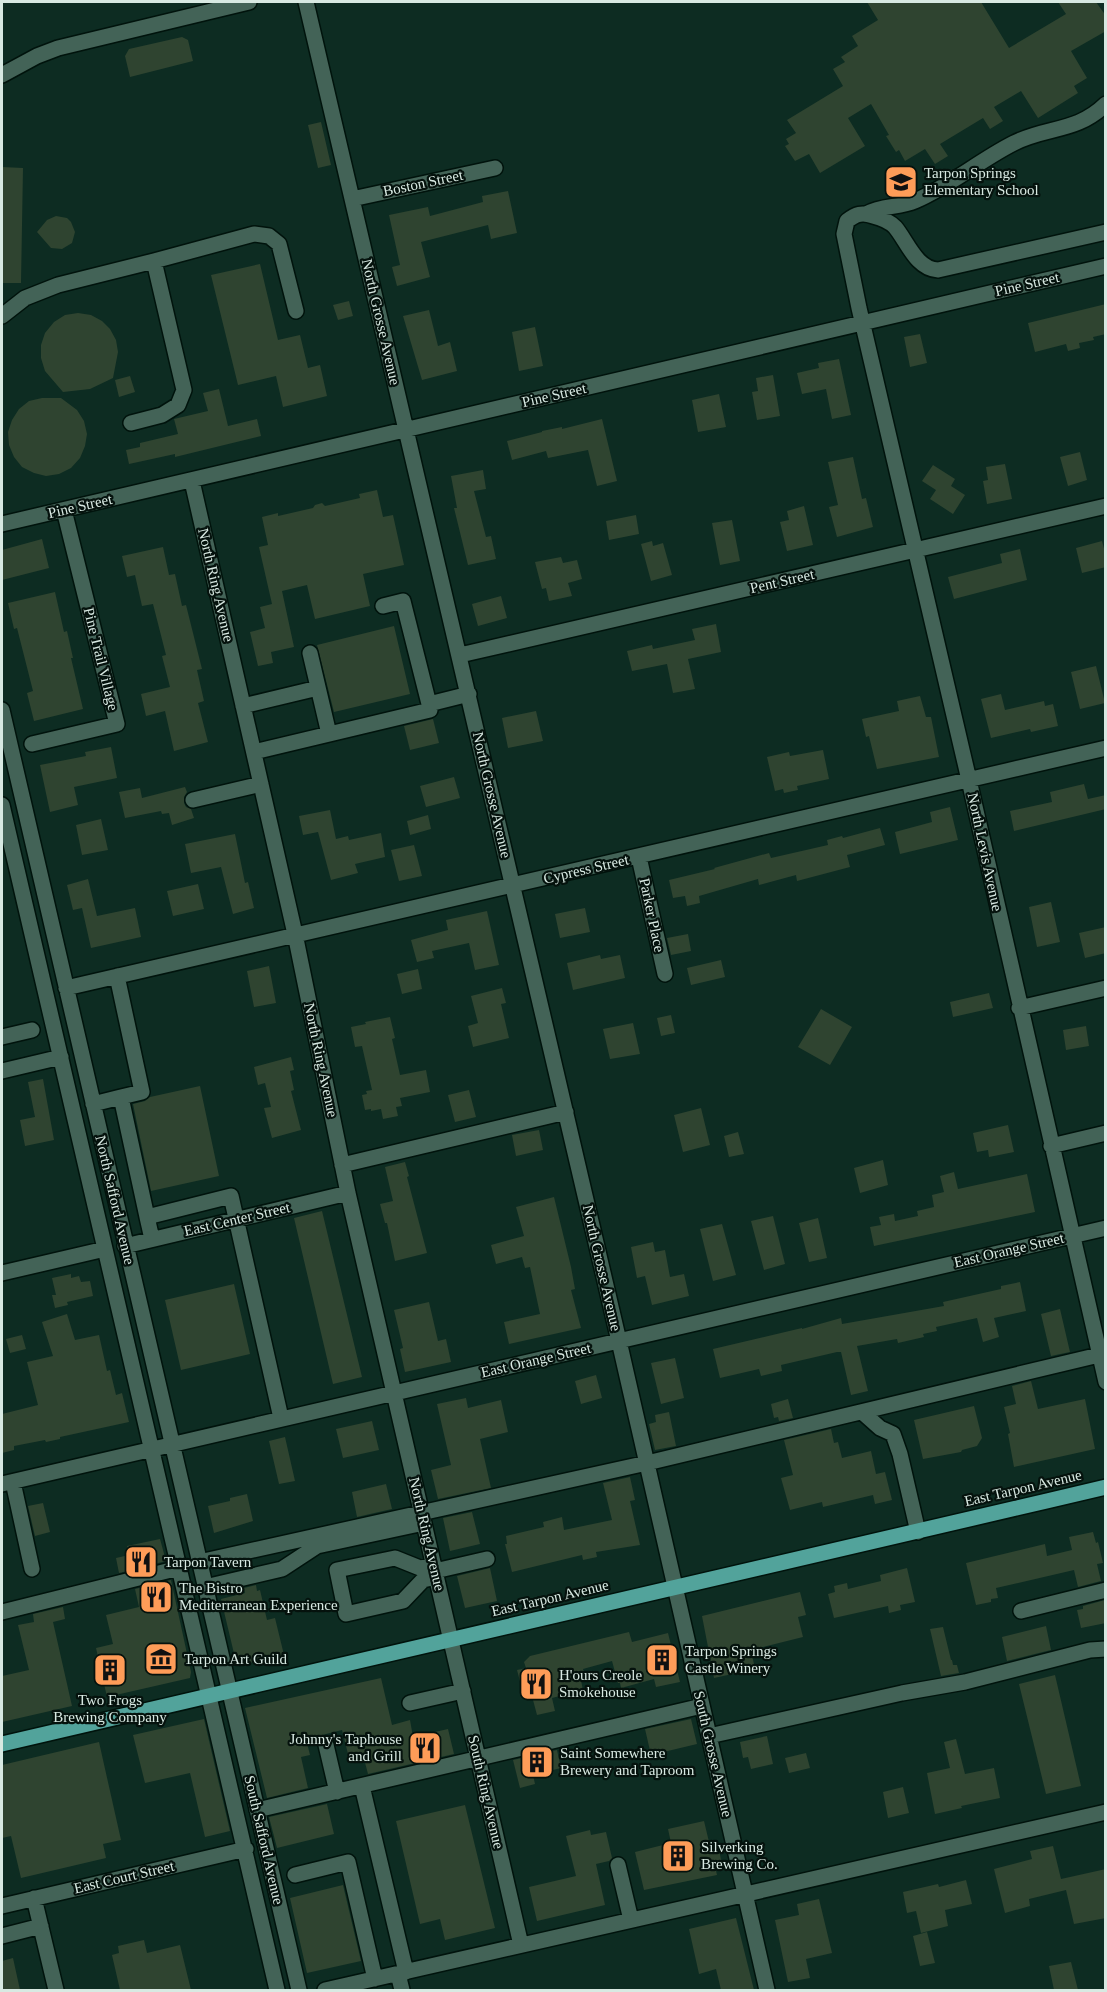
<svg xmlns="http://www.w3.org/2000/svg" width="1107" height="1992" font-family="'Times New Roman',serif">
<rect width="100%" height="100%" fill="#0d2c22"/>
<path fill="#2f4430" d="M867,2H981L1009,48L1066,14L1058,2H1096L1106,16V31L1071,51L1087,78L1074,86L1078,93L1038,118L1021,91L994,107L1003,121L990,129L983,118L940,144L948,156L935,164L925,149L905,161L899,150L896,152L886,136L889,135L871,104L848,118L865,146L820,173L809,154L795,161L785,146L789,144L786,139L796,133L787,120L843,86L833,69L845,62L841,57L858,46L852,36L878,20Z
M182,37L188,40L193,61L130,77L125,56L129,49Z
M321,122L331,165L318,168L308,125Z
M2,167L23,168L21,283H2Z
M508,191L517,233L491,239L488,225L421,242L430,277L397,286L392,267L400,265L389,215L428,207L430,216L483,202L482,196Z
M56,216L67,218L71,222L75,232L72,243L62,249L51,248L37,232L47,220Z
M260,264L278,340L300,335L308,368L320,365L327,396L283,407L276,376L238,385L211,275Z
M349,301L353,316L338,320L333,305Z
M1106,304V334L1093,337L1094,340L1079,343L1080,348L1068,351L1066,344L1035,352L1028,323Z
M429,310L438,346L450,342L457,371L422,380L403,316Z
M78,313L91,315L102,321L110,329L116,340L118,352L113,378L90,389L63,392L45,371L41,358V345L45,333L54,322L65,315Z
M535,327L543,366L519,371L512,332Z
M920,334L927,363L910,367L904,337Z
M839,359L851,415L832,419L826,389L802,394L797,373L819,368L818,363Z
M773,375L780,416L757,420L752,392L758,391L756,378Z
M130,376L135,392L119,397L115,380Z
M219,389L228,426L257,419L261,436L175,457V454L129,464L126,450L140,447V443L178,434L174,419L208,411L203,393Z
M719,394L726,427L698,432L692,400Z
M42,398H61L77,410L84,421L87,434L85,446L80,458L71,468L59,474L46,476L34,473L22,467L14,457L9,445L8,432L12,420L19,409L29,401Z
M602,419L617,481L597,486L588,450L548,458L546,451L512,460L507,441L542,432V431L562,427V429Z
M1080,452L1087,480L1068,486L1060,457Z
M853,457L862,499L866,498L873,527L837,537L829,507L838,505L828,462Z
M1005,464L1012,499L987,504L983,481L988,480L986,467Z
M933,465L955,479L951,486L965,495L953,514L930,499L936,490L922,481Z
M483,470L486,489L474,491L486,537L491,536L496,559L468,565L454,508H457L451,476Z
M377,490L383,517L393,515L404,565L363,574L370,606L315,619L307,585L282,591L294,647L271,652L273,663L258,666L250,632L265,628L260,607L272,604L259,547L268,545L262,517L278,513V516L313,508L315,505L322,503L325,506L360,498L359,494Z
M804,506L813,545L787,551L780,522L789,520L787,511Z
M636,515L639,534L609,540L606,521Z
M732,520L740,561L720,565L712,523Z
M42,539L49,568L2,580V550Z
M652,541L653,546L663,543L672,575L651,581L641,544Z
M1102,541L1106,556V567L1082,573L1076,548Z
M163,547L169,575L175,574L182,606L186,605L202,669L197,670L204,701L198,703L208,742L174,751L165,711L146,716L141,694L170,687L162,656L166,655L153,604L142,606L135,575L127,577L122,556Z
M1020,549L1027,580L954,599L948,577L1002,563L1000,554Z
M561,557L563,563L577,560L582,579L568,583L572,596L549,601L546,588L542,589L535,562Z
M55,592L64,632L67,631L73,658H71L83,709L34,721L27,693L33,691L17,628L14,629L8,603Z
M501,596L507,618L478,626L472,604Z
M716,624L721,652L688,659L695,689L673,693L667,664L632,671L627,651L652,645L653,649L695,640L692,629Z
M394,626L410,694L334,712L317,645Z
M1096,666L1105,703L1080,709L1071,672Z
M1001,694L1005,710L1044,701L1045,706L1053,704L1058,726L1031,732L1030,729L991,738L981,699Z
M920,696L926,717H931L939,757L877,769L869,736L866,737L862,719L899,711L897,701Z
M536,711L543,741L508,748L502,718Z
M433,719L439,743L410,750L404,726Z
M111,747L117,778L74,787L78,805L50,812L40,765L86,756L85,752Z
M823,750L829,779L797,786L798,790L784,793L783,789L775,791L767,757L789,752L790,756Z
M454,777L460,798L426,807L420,786Z
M1084,784L1088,799L1106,795V809L1014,831L1010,811L1052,802L1050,792Z
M185,787L187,792L184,797V803L186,807L191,809L194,818L172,825L169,813L162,814L161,811L125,818L119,792L140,788L142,798Z
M950,807L958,840L900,854L895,832L932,822L930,812Z
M330,810L336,839L348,836L349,840L381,833L385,857L355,864L358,873L331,880L318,832L303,835L299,816Z
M428,815L431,829L410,835L407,821Z
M101,819L108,850L82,855L76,825Z
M880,828L885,845L847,855L850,867L797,881L796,875L759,885L758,879L699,896L700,903L687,906L685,896L673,898L669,880L715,869L714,868L769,853L771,858L828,845L827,840L842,836L843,838Z
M235,834L245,883L248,882L254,908L233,914L221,867L191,873L185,844Z
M414,845L422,876L399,881L391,850Z
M88,879L97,916L135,908L141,937L91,948L82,908L73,910L67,885Z
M198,884L204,909L173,916L167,891Z
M1051,902L1060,942L1037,947L1029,907Z
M585,908L590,932L560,938L555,914Z
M487,911L499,965L475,970L469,943L432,951L434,958L417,962L411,940L448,930L446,920Z
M1106,927V953L1085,958L1079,933Z
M688,934L691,951L671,955L667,938Z
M600,955L601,959L620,955L625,978L573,990L567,963Z
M721,960L725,977L691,985L687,968Z
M269,966L276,1003L254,1007L247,971Z
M418,969L422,989L402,994L397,974Z
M502,988L506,1003L501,1004L509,1038L473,1047L468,1026L478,1023L471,996Z
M989,993L993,1008L953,1017L950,1002Z
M821,1009L852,1027L830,1065L798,1047Z
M671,1015L675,1033L661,1036L657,1018Z
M390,1017L395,1038L392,1039L400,1075L426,1070L430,1092L400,1098L402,1106L396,1107L398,1116L383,1119L381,1109L371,1111V1109L365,1110L362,1095L367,1094L366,1091L372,1090L362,1046L355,1047L351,1027L366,1024L365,1022Z
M633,1023L640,1054L610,1059L603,1029Z
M1086,1026L1089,1046L1066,1050L1063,1030Z
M291,1057L294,1070L290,1071L294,1090L291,1091L301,1130L272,1138L264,1108L271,1107L265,1083L258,1085L254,1067Z
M43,1079L54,1140L25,1146L20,1120L35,1117L28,1082Z
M200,1086L219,1176L151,1191L133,1104L145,1101L150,1097Z
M469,1090L476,1117L455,1122L448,1095Z
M701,1108L710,1145L683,1152L674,1115Z
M1008,1125L1014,1152L989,1157L988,1150L977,1152L973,1133Z
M539,1130L543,1150L516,1156L512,1135Z
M738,1132L744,1154L729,1157L724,1136Z
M883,1160L888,1185L860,1193L854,1168Z
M405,1162L409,1176L407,1177L427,1253L395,1261L387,1223H385L380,1204L393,1201L385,1167Z
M954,1172L958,1189L1027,1174L1035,1212L874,1246L870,1227L881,1225L879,1217L894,1214L895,1221L918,1216L917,1211L934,1207L932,1195L944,1192L940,1176Z
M554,1197L571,1267L575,1289L571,1290L581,1328L509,1344L504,1322L540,1314L530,1267L525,1268L522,1257L496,1264L491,1245L524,1236L516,1207Z
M322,1211L362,1377L333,1384L294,1218Z
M773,1216L785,1264L764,1270L751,1221Z
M818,1218L827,1258L809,1262L799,1223Z
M722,1224L736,1275L713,1281L700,1229Z
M653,1242L655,1252L665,1250L670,1277L684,1274L689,1296L652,1305L645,1276L637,1278L631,1247Z
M71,1274V1278L79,1276L81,1282L90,1281L93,1296L67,1302L68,1305L55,1308L52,1295H56L52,1278Z
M1020,1282L1026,1311L994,1318L999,1337L983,1342L977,1318L936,1327L937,1331L923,1334L924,1337L898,1343L897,1339L857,1346L868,1391L851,1395L841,1352H837L781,1365L782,1371L761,1376L759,1369L720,1378L713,1349L802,1328V1329L841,1318L842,1324L944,1306L943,1302L1001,1289V1286Z
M234,1284L250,1354L181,1370L165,1300Z
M429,1302L438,1341L446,1339L451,1362L405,1372L400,1349L403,1348L394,1310Z
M1060,1309L1070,1352L1051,1356L1041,1314Z
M67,1314L75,1340L99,1335L107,1371L110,1370L116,1395L122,1393L129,1422L60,1437V1439L46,1442L45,1440L14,1446V1450L2,1453V1414L38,1405L27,1362L53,1356L42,1322Z
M22,1335L26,1349L10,1353L6,1339Z
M675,1358L684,1398L661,1404L651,1363Z
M596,1375L602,1398L581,1404L575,1381Z
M1031,1381L1038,1409L1085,1399L1095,1449L1014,1467L1008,1434L1010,1433L1004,1407L1016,1404L1012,1386Z
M466,1398L468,1408L501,1400L508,1432L480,1439L491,1488L438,1499L431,1470L451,1465L437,1404Z
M788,1399L793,1418L779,1421L778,1417L774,1418L771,1404Z
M974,1406L982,1438L977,1446L962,1450L961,1452L923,1459L914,1420Z
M669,1412L676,1446L655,1450L649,1424L656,1422L655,1415Z
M372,1421L379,1450L343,1458L336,1429Z
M831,1429L834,1443L838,1442L842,1458L871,1451L876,1474L885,1472L892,1500L875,1504L873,1495L823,1507L822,1502L790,1510L781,1478L793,1475L784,1440Z
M285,1437L295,1481L279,1484L269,1441Z
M630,1477L635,1500L630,1501L640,1545L596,1552L597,1557L583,1560L582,1555L512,1572L505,1544H507L506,1536L544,1527L543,1522L562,1517L564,1530L612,1520L603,1483Z
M386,1484L392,1509L357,1517L352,1492Z
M247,1494L253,1521L214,1533L208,1506L230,1501V1498Z
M43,1503L50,1532L35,1536L28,1506Z
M472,1512L480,1544L450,1551L443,1518Z
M1093,1532L1096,1543L1098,1542L1103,1563L1097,1564L1101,1581L1078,1587L1074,1570L996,1588L998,1598L991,1599V1602L976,1605L966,1563L1045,1544L1047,1556L1072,1550L1069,1537Z
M160,1539L166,1561L119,1573L116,1558L129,1555L127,1546Z
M490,1568L497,1601L465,1608L457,1576Z
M907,1568L915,1602L900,1605L901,1610L889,1613L888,1606L834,1618L828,1594L835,1592L834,1586L847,1583L848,1589L881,1581L880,1575Z
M171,1580L191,1672L190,1678L107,1697L96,1648L113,1644L106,1615L139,1607L135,1589Z
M256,1585L257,1591L260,1590L267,1620L275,1618L284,1655L237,1666L221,1599L245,1593L244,1588Z
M800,1592L806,1615L798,1617L803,1637L751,1650L755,1669L714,1678L702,1616Z
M1105,1600L1106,1623L1081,1628L1077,1610L1083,1609V1606Z
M63,1607L65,1619L53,1622L72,1706L2,1722V1676L29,1670L18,1625L34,1622L33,1614Z
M1046,1626L1051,1650L1007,1661L1002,1637Z
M943,1627L951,1660H952L953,1665H957L959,1673L941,1676L930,1629Z
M629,1632L632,1642L668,1633L680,1682L656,1687L654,1679L621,1688L620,1683H618L612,1661L583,1669L585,1675L580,1676L583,1690L552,1698L555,1711L537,1715L533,1700H531L528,1688L522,1689L517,1670L526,1668L524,1662L530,1656Z
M1055,1675L1081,1786L1046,1794L1019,1684Z
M381,1678L392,1725L410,1720L413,1737L448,1729L454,1754L368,1774L363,1755L349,1758L342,1730L306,1739L310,1755L301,1757L308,1788L267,1798L245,1708Z
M204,1719L230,1831L205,1837L190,1773L145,1783L133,1735Z
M691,1719L697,1744L651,1755L645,1729Z
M767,1736L773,1764L751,1769L748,1757L743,1758L740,1742Z
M956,1739L965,1774L994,1768L1000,1798L961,1806L962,1808L935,1814L927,1773L950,1768L944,1742Z
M99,1742L121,1840L103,1844L106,1858L21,1878L11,1836L2,1838V1765Z
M557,1750L561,1768L533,1775L535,1784L520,1788L513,1760Z
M806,1753L810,1768L789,1773L785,1758Z
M903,1787L909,1813L888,1818L883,1792Z
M327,1804L334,1834L277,1848L269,1817Z
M465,1805L495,1928L445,1940L440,1919L420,1924L396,1821Z
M704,1821L710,1846L718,1844L721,1860L714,1862L717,1875L644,1890L635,1852L671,1843L668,1829Z
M590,1830L591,1835L606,1832L612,1858L609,1861L596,1864L605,1905L537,1921L529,1887L576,1876L566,1836Z
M1053,1846L1061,1879L1106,1869V1918L1074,1924L1066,1890L1029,1899L1030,1906L1005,1913L994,1869L1032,1859L1030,1851Z
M966,1880L972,1904L945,1910L948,1926L921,1933L916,1911L907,1913L903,1892L938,1884L939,1887Z
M343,1885L361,1961L307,1973L290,1898Z
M819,1899L832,1953L806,1959L810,1978L788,1982L775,1920L799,1915L797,1904Z
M736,1918L754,1990H721L716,1969L699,1974L689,1929Z
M927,1932L935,1963L920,1966L913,1936Z
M144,1940L147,1953L180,1945L191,1990H120L112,1955L119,1953L118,1946Z
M13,1958L20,1990H2V1961Z
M1071,1962L1078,1990H1054L1049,1966Z"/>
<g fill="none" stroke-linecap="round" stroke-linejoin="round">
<g stroke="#00130c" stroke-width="18">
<path id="minor" d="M306,2L619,1341L767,1990
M2,75L37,56L58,48L249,2
M352,199L495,168
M866,214C882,205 899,208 915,201C950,186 980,160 1014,143C1048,126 1076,133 1106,104
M1106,232L938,270C916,269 907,241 895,227C889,221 881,218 873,216C862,212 856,214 847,221L844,234L859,308L969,780L1106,1382
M2,316L25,298L58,285L154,261L254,234L269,236L279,244L296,311
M131,423L162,415L178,405L184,390L154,261
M192,481L295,934L348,1193L521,1945
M2,524L1106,266
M383,606L403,601L429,704
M310,653L329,734
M460,655L1106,506
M243,706L318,688
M2,710L299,1990
M32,744L117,724L64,510
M254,752L430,710L429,704L469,694
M193,800L261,784
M2,805L277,1990
M639,857L665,974
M117,976L142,1092L121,1097
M66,988L1106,748
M1019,1008L1106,988
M2,1037L32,1030
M2,1071L61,1057
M93,1104L121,1097L147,1217
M1051,1146L1106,1133
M342,1165L566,1112
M152,1239L147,1217L231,1196L281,1418
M125,1246L348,1193
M2,1273L105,1249
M862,1412L880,1428L893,1434L900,1454L918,1532
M13,1482L32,1569
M2,1484L1106,1228
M199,1562L647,1463L1099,1355
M434,1565L420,1568L395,1558L337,1570L346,1614L403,1601L423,1580L436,1577
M435,1571L487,1559
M205,1587L282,1569L317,1546L424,1523
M1021,1611L1106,1590
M2,1612L179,1568
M410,1703L463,1691
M709,1736L902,1693L965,1682L1090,1650L1106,1649
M326,1745L337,1792
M362,1786L406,1972
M257,1810L702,1706
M618,1865L631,1920
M295,1875L348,1862L375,1979
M34,1898L56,1990
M2,1906L246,1849
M2,1936L41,1926
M398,1974L402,1990
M325,1990L1106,1812"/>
</g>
<g stroke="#00130c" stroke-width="18">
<path id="major" d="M2,1744C369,1657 738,1574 1106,1487"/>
</g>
<use href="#minor" stroke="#436357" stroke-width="15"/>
<use href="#major" stroke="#52a39b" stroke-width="15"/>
</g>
<defs>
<g id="school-square" transform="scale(1.725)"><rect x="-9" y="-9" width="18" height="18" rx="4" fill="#fe9c58" stroke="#05120d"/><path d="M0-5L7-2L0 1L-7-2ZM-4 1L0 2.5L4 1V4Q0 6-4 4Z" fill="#111"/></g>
<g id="restaurant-square" transform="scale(1.725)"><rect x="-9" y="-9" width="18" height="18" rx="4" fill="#fe9c58" stroke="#05120d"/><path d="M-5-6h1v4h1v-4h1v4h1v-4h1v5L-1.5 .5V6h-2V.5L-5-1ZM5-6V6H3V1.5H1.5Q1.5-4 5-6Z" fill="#111"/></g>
<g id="museum-square" transform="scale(1.725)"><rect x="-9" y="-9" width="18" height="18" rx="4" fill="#fe9c58" stroke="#05120d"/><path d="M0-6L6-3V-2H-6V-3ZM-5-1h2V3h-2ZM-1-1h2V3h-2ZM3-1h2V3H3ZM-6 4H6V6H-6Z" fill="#111"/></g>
<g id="building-square" transform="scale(1.725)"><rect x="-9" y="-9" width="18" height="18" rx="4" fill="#fe9c58" stroke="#05120d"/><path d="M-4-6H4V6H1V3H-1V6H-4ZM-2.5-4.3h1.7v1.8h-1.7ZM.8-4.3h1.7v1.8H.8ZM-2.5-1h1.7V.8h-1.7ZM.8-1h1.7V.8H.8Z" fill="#111"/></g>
</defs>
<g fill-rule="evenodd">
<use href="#school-square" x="901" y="182"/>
<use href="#restaurant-square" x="141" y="1562"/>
<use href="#restaurant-square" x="156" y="1597"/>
<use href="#museum-square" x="161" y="1659"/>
<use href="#building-square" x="662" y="1660"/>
<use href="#building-square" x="110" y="1670"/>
<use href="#restaurant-square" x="536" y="1684"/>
<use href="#restaurant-square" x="425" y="1748"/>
<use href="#building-square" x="537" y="1762"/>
<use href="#building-square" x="678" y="1856"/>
</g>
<g text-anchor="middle" stroke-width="4.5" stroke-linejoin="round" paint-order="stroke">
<g font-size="15" fill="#d8e9e2" stroke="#05120d" text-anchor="start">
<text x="924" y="178">Tarpon Springs<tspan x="924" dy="17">Elementary School</tspan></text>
<text x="164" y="1567">Tarpon Tavern</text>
<text x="179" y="1593">The Bistro<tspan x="179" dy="17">Mediterranean Experience</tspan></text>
<text x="685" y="1656">Tarpon Springs<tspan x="685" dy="17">Castle Winery</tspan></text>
<text x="184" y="1664">Tarpon Art Guild</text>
<text x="559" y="1680">H'ours Creole<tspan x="559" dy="17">Smokehouse</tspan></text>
<text x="110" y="1705" text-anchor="middle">Two Frogs<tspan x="110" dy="17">Brewing Company</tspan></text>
<text x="402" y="1744" text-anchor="end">Johnny's Taphouse<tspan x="402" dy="17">and Grill</tspan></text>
<text x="560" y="1758">Saint Somewhere<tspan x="560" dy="17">Brewery and Taproom</tspan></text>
<text x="701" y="1852">Silverking<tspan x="701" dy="17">Brewing Co.</tspan></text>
</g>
<g font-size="15" fill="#d8e9e2" stroke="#05120d">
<text transform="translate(423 183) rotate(-12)" y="5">Boston Street</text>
<text transform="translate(1027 284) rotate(-13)" y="5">Pine Street</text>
<text transform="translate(381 322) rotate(77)" y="5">North Grosse Avenue</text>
<text transform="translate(554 395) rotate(-13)" y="5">Pine Street</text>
<text transform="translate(80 506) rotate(-13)" y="5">Pine Street</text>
<text transform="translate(782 581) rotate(-13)" y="5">Pent Street</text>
<text transform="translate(216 585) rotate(77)" y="5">North Ring Avenue</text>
<text transform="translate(101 659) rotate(76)" y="5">Pine Trail Village</text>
<text transform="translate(492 795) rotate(77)" y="5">North Grosse Avenue</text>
<text transform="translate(985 852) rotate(78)" y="5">North Levis Avenue</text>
<text transform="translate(586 869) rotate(-13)" y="5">Cypress Street</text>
<text transform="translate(652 915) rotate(78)" y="5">Parker Place</text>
<text transform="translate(321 1060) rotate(78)" y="5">North Ring Avenue</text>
<text transform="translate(115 1200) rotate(77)" y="5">North Safford Avenue</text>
<text transform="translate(237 1219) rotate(-13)" y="5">East Center Street</text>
<text transform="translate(1009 1250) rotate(-13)" y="5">East Orange Street</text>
<text transform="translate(602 1268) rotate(77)" y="5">North Grosse Avenue</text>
<text transform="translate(536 1360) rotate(-13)" y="5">East Orange Street</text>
<text transform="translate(1023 1488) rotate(-13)" y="5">East Tarpon Avenue</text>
<text transform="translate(427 1534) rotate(77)" y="5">North Ring Avenue</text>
<text transform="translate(550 1598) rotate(-13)" y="5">East Tarpon Avenue</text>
<text transform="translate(713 1754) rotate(77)" y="5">South Grosse Avenue</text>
<text transform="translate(486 1792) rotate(77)" y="5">South Ring Avenue</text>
<text transform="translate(264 1840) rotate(77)" y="5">South Safford Avenue</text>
<text transform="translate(124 1877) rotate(-13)" y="5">East Court Street</text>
</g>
</g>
<rect width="1107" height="1992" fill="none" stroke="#d8e9e2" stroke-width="6"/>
</svg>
